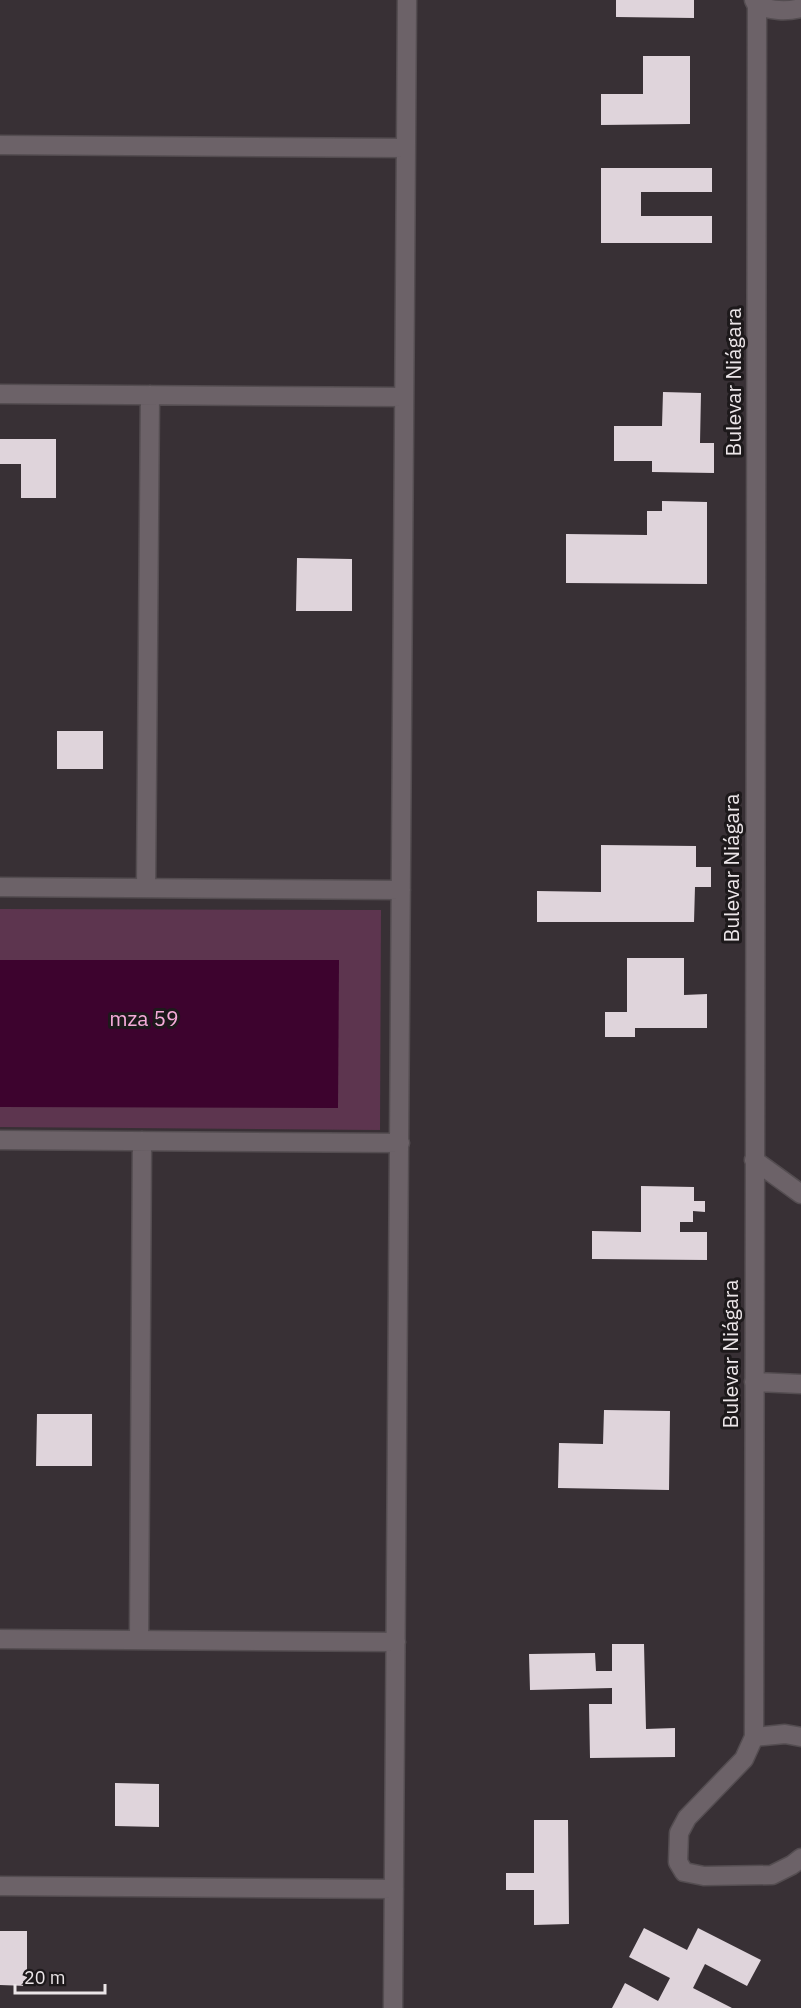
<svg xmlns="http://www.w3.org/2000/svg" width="801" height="2008" font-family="'IBM Plex Sans',sans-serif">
<rect width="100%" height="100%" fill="#383035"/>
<path fill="#5d354f" d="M0,909L381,910L380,1130L0,1127Z"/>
<path fill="#3d032e" d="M0,960H339L338,1108L0,1107Z"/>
<path fill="#dfd4db" d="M616,0H694V18L616,17Z
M643,56H690V124L601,125V94H643Z
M601,168H712V192H641V216H712V243H601Z
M663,392L701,393L700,443H714V473L652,472V461H614V426H662Z
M0,439H56V498H21V464H0Z
M662,501L707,502V584L566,583V534L647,535V511H662Z
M297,558L352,559V611H296Z
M57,731H103V769H57Z
M601,845L696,846V867H711V887H695L694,922H537V891L601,892Z
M627,958H684V995L707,994V1028H635V1037H605V1012H627Z
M641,1186L694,1187V1201H705V1212L693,1211V1222H680V1232H707V1260L592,1259V1231L641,1232Z
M604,1410L670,1411L669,1490L558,1488L559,1443L603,1444Z
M37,1414H92V1466H36Z
M612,1644H644L646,1729L675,1728V1757L590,1758L589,1704H612V1688L530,1690L529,1654L595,1653L596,1671H612Z
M115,1783L159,1784V1827L115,1826Z
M534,1820H568L569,1924L534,1925V1890H506V1873H534Z
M644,1928L687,1950L698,1928L761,1960L747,1986L705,1964L693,1988L732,2008H612L625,1983L658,2001L670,1978L629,1957Z
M0,1931H27V1986L0,1985Z"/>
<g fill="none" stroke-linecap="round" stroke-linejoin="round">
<g stroke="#544d51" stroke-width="21">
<path id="minor" d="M754,0L757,6L754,1737L744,1759L687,1818L679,1833L678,1862L684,1872L704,1876L772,1875L792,1865L801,1858
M757,6C772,10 785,12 801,8
M0,145L406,148
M0,394L404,397
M0,887L401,890
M146,888L150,395
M0,1140L400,1143
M754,1160L801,1194
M754,1382L801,1384
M0,1639L396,1642
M139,1640L142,1141
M754,1737L785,1734L801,1737
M0,1886L394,1889
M393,2008L407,0"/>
</g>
<use href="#minor" stroke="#6c6268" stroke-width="18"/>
</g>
<g text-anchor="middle" stroke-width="6" stroke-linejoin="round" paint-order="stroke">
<g font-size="21" fill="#ebe5e8" stroke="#1d191b">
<text transform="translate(734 382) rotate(-90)" y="7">Bulevar Niágara</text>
<text transform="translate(732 868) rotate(-90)" y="7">Bulevar Niágara</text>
<text transform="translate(731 1354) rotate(-90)" y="7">Bulevar Niágara</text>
</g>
<g font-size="21" fill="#f5abd9" stroke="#1d191b">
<text x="144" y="1026">mza 59</text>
</g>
</g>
<path d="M15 1984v9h90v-9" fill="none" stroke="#ebe5e8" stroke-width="3"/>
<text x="24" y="1984" font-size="18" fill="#ebe5e8" stroke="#1d191b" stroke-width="4.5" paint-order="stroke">20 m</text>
</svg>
